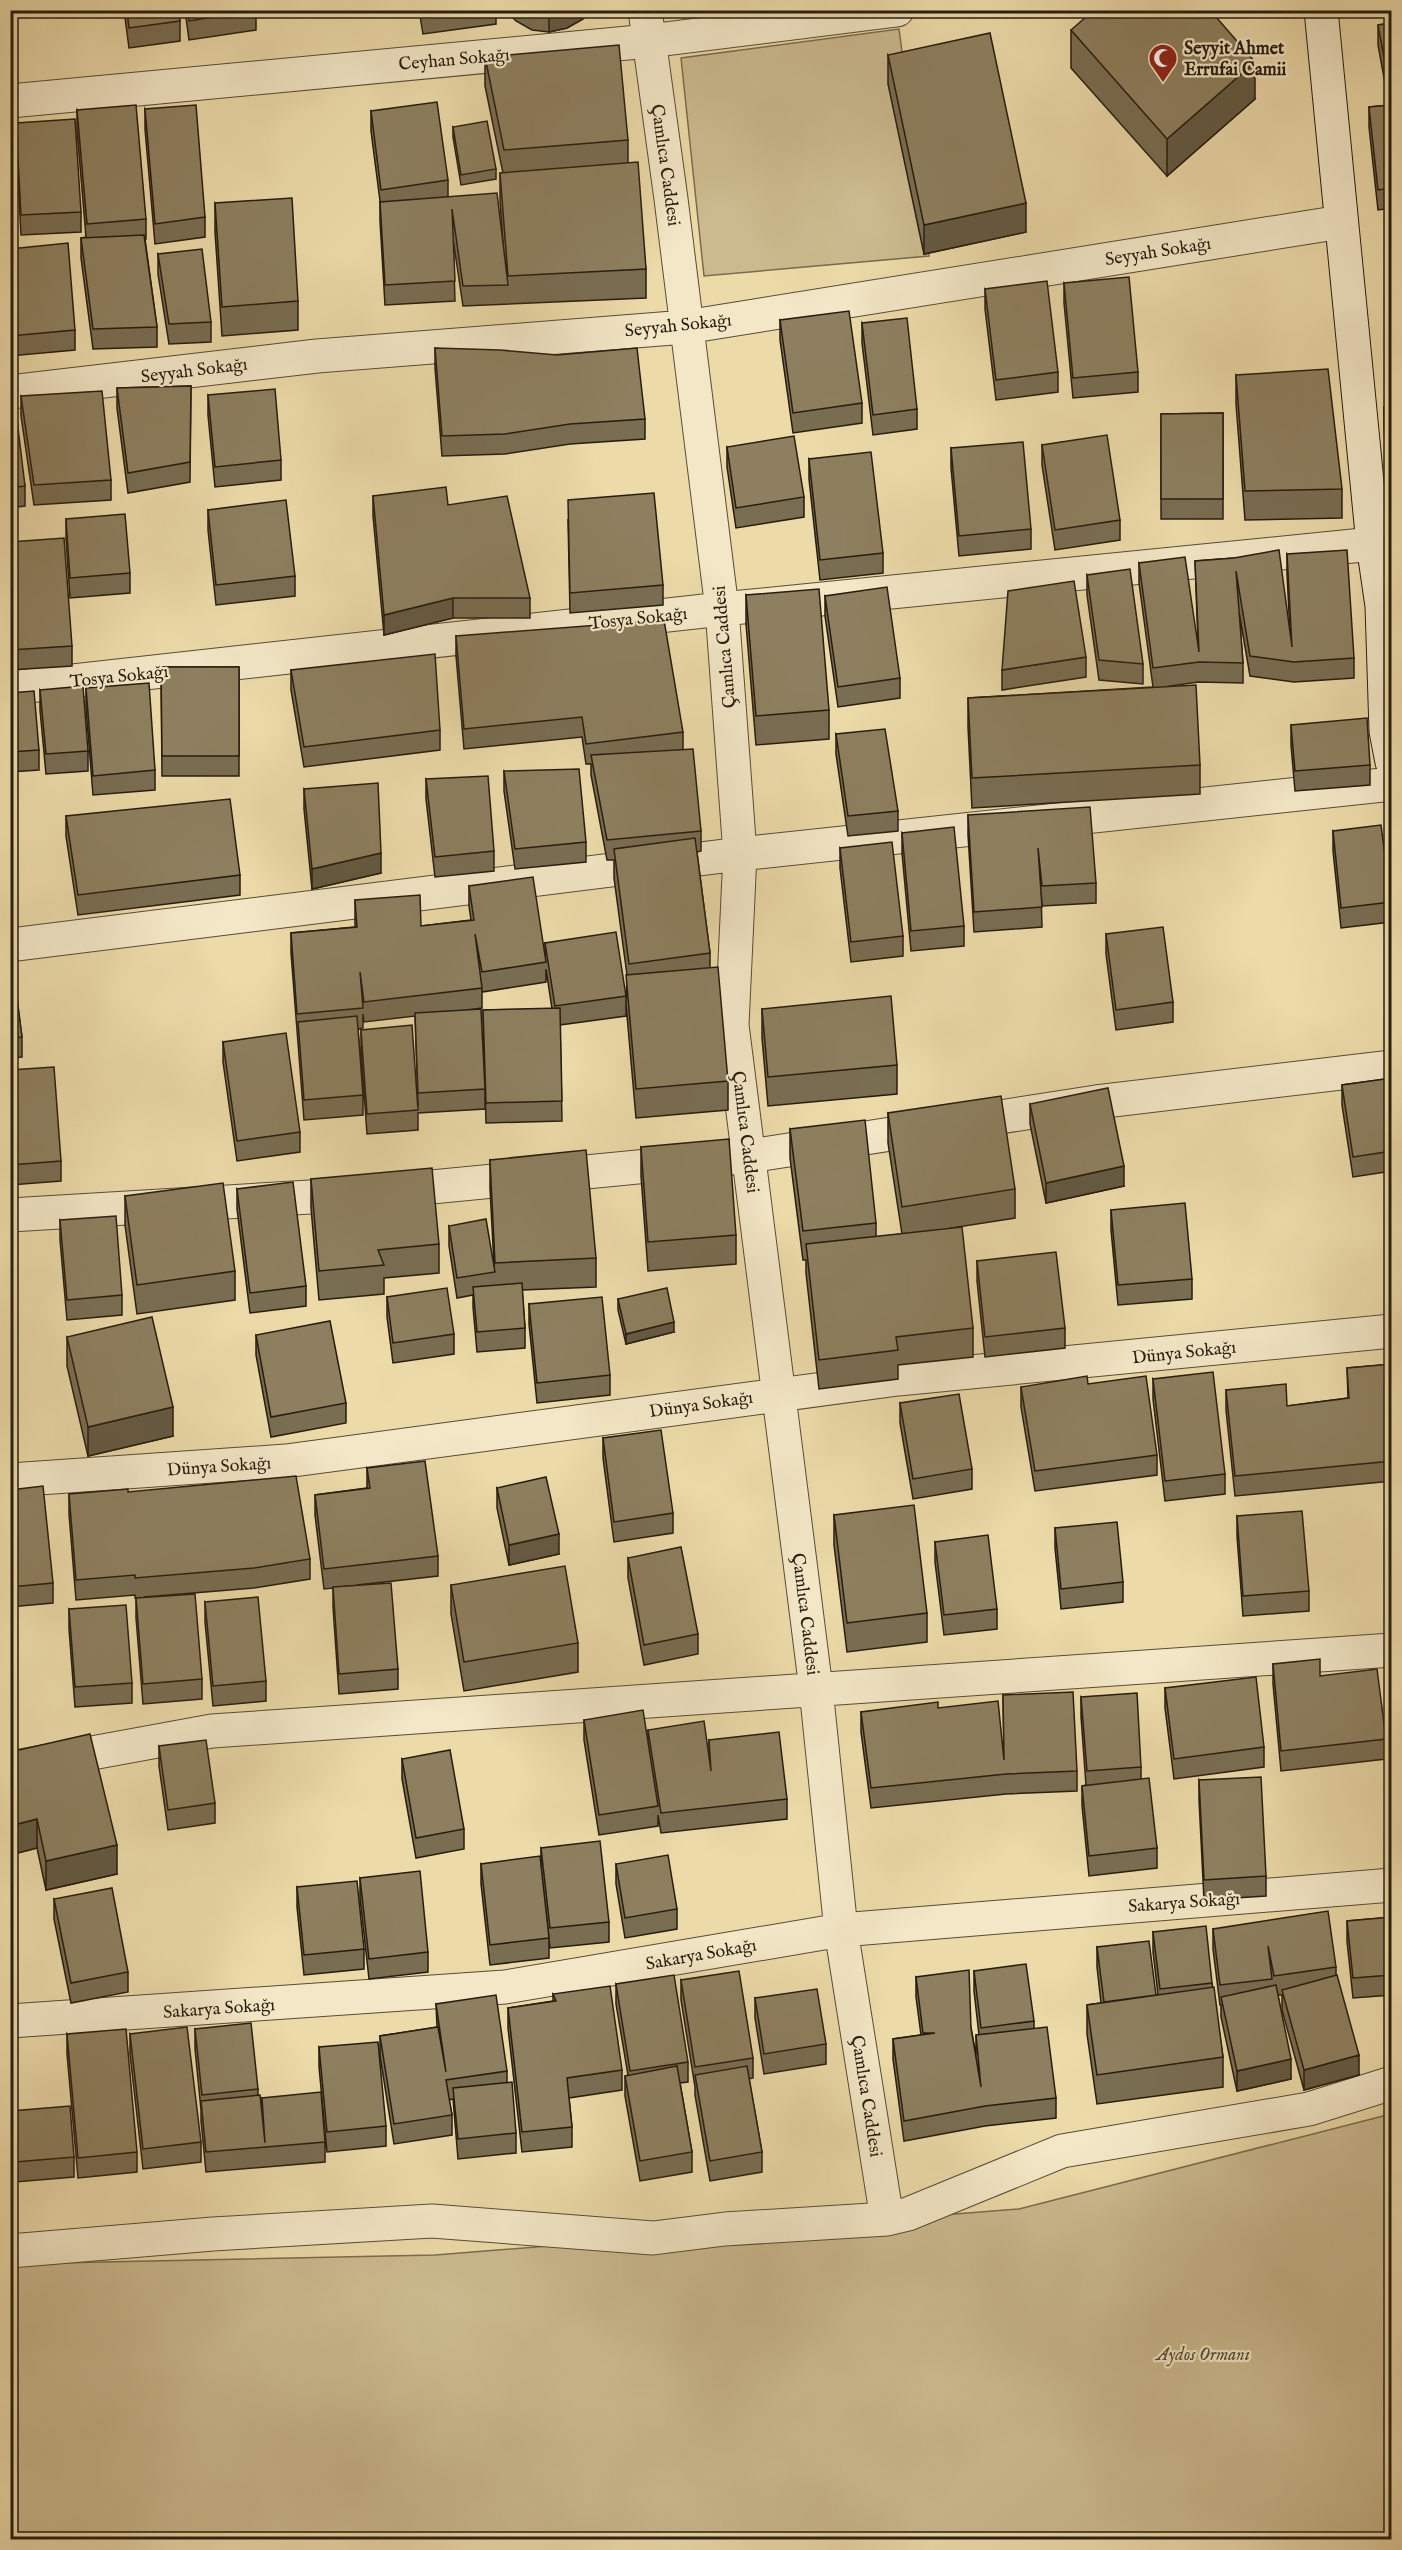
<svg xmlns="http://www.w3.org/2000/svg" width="1402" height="2550" font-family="'IM FELL English',serif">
<rect width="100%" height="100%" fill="#ecdaa9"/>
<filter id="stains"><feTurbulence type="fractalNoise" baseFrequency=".00333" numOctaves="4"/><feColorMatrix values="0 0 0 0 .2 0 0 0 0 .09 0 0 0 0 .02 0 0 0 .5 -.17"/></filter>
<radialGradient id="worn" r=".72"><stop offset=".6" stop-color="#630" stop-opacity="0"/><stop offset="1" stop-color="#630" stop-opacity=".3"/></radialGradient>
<path fill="#cbba8f" stroke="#796c4f" stroke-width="1.5" d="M899,29L929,256L704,276L681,58Z
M1391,2114V2539H11L10,2264L435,2255L1019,2209Z"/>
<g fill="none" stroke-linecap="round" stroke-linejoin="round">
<g stroke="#584c36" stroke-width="35">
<path id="street" d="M645,10L671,199L722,609L740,854L732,1025L816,1689L841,1930L887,2219
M10,101L649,41L897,10
M10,392L317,356L686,327L1341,222
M10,688L722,609L1373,544
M10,945L740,854L1392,784
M10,1215L360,1194L750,1156L1096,1102L1392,1067
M10,1480L286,1461L898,1379L1392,1331
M10,1768L212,1731L1392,1650
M10,2021L505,1987L841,1930L1392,1885
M10,2251L213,2234L432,2221L653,2238L725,2229L887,2219L908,2214L1062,2151L1309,2109L1392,2083"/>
</g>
<g stroke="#271d0f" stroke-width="35">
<path id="secondary" d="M1321,10L1373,544L1382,606L1386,731L1392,762"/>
</g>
<use href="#street" stroke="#f3e7c7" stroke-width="33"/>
<use href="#secondary" stroke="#f3e7c7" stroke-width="33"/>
</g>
<path fill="#796d52" stroke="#271d0f" stroke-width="1.5" d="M124,10H178L180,21V41L129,48Z
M185,10H256V30L189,40Z
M419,10H496V24L423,34Z
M505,10H590L583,19L567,28L549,32L532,30L516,21Z
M1364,10H1392V15L1365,17Z
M1392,23V208L1378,210L1369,127V107L1389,105L1378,45V25Z
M1071,30L1255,99L1167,176L1071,68Z
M888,55L1026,232L924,254L888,84Z
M485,57L628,140V163L646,269V298L463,306L453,239L455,301L385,305L380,221V201L371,131V111L448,180V197L503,243L500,202V173H503L485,86Z
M145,109L205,217V237L155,244L145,129Z
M77,110L146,219V239H145L157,327V347L93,349L81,258V238L86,237L77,130Z
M16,123L81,212V232L21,235L16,143Z
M453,127L496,169V179L461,185L453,137Z
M10,172L13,198V218H10Z
M215,203L298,301V330L222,336L215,232Z
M10,249L75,330V350L10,356Z
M158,254L211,322V342L169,344L158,274Z
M1064,283L1138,372V392L1073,398L1064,303Z
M985,289L1058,372V392L996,400L985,309Z
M780,320L862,403V423L793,433L780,340Z
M862,323L917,409V429L873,435L862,343Z
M435,348L645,419V439L570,444L505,454L442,456L435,368Z
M1236,375L1342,489V518L1245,520L1236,404Z
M191,386L190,482L128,493L117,408V388Z
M208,395L281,460V480L215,487L208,415Z
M21,396L111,480V500L34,505L21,416Z
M10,404L25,486V506L10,508Z
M1392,406V492H1388L1384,427V407Z
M1223,413V519H1161V414Z
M1042,445L1120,520V540L1055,550L1042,465Z
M727,447L804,497V517L736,528L727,467Z
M951,448L1031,529V549L959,556L951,468Z
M809,459L883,553V573L820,580L809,479Z
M373,496L448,505L530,598V618H453L384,635L373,516Z
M208,510L295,576V596L216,605L208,530Z
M66,519L130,573V593L70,598L66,539Z
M568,520L663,585V605L570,613Z
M10,542L72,646V666L10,670Z
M1287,554L1354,658V678L1294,682L1250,676L1239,612L1243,663V683L1199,682L1169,686L1200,765V794L972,808L968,727V698L1153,687L1139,583V563L1198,645L1195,561L1234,558L1290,633L1287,574Z
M1087,575L1143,664V684L1099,680L1087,595Z
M746,595L829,710V739L756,745L746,624Z
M825,596L900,678V698L838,707L825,616Z
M456,636L683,732V750L701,831V851L697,852L710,953V968L728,1081V1110L636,1118L626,1004L627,975L614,878V860H607L591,775V764H586L582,737L464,749L456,656Z
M1086,657V677L1002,690V670Z
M161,667H239V776H162Z
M291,670L440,730V750L304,767L291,690Z
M86,688L155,770V790L93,795L86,708Z
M40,690L88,751V771L46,774L40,710Z
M10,693L39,750V770L10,772Z
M1291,725L1370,765V785L1295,791L1291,745Z
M836,734L898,811V831L848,836L836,754Z
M504,771L586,842V862L515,869L504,791Z
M426,779L494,851V871L435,877L426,799Z
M304,789L381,873L312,889L304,809Z
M968,815L1096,883V903L1042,906L1041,892L1042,927L974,932L968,835Z
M66,816L240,875V895L78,915L66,836Z
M1333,831L1391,902V922L1341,928L1333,851Z
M902,833L964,926V946L911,951L902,853Z
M840,848L903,936V956L851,962L840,868Z
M469,886L545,956V943L626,996V1016L560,1025L562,1121L486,1123L483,1010L552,1009L546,969V982L482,992V989V1008L468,1010L485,1089V1109L418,1113V1130L367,1134L361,1049V1030L418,1104L415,1016L364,1022L363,1014V1028L358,1029L363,1095V1115L304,1120L291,953V933L355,927V900L421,926L471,920L469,906Z
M1106,934L1173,1002V1022L1116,1030L1106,954Z
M10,950L22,1037V1057L10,1058Z
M762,1009L897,1065V1094L768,1106L762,1038Z
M223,1042L300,1132V1152L237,1161L223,1062Z
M10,1070L61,1161V1181L10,1185Z
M1392,1078V1171L1353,1177L1342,1105V1085Z
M1030,1104L1124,1186L1046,1203L1030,1124Z
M888,1113L1015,1189V1218L951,1228L973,1328V1357L898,1365V1379L819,1389L806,1273V1260H803L790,1158V1129L876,1223V1237L902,1234L888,1143Z
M641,1147L736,1235V1264L648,1271L641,1176Z
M490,1160L596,1258V1287L522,1290L525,1328V1348L477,1352L473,1307V1295L457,1298L449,1246V1226L494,1265L490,1189Z
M311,1179L439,1244V1273L384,1278V1294L319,1300L311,1208Z
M237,1189L306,1286V1306L250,1313L237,1209Z
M125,1196L235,1271V1300L137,1314L125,1225Z
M1111,1210L1192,1279V1299L1118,1305L1111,1230Z
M60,1220L122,1295V1315L67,1320L60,1240Z
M977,1261L1065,1328V1348L985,1357L977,1281Z
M387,1297L454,1334V1354L393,1363L387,1317Z
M618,1299L674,1332L626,1344L618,1310Z
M529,1304L610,1375V1395L537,1403L529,1324Z
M256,1335L346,1403V1423L271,1437L256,1355Z
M67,1337L173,1436L88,1456L67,1366Z
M1392,1364V1481L1235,1496L1226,1410V1390L1287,1406L1348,1398L1347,1368Z
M1153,1379L1225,1474V1494L1165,1501L1153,1399Z
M1088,1384L1157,1455V1475L1035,1491L1021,1407V1387Z
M900,1403L972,1469V1489L913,1499L900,1423Z
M603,1438L673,1513V1533L614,1542L603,1458Z
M367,1468L438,1556V1576L358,1585L398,1669V1689L339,1694L333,1607V1588L324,1589L315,1515V1495L367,1488Z
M497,1488L559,1554L509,1565L497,1508Z
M10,1490L53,1583V1603L10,1607Z
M128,1492L310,1559V1579L254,1588L145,1597L202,1679V1699L143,1704L136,1618V1598H135V1595L76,1600L69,1514V1494Z
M834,1515L927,1613V1642L847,1652L834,1545Z
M1237,1516L1309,1591V1611L1243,1616L1237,1536Z
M1055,1528L1123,1582V1602L1061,1609L1055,1548Z
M935,1542L997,1609V1629L944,1635L935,1562Z
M628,1558L698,1634V1654L644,1665L628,1578Z
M451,1585L578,1643V1672L464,1691L451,1614Z
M205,1602L266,1681V1701L213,1706L205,1622Z
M69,1609L132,1683V1703L75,1707L69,1629Z
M1273,1664L1320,1676L1386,1739V1759L1281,1771L1273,1684Z
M1165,1688L1264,1747V1767L1174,1779L1165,1708Z
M1003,1695L1077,1771V1791L1006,1794L871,1808L861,1732V1712L938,1708L1004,1755Z
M1081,1697L1141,1767V1779L1157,1848V1868L1089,1876L1082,1806V1786L1086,1785L1081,1717Z
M584,1720L648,1740V1730L709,1755V1740L787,1799V1819L661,1833L658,1815V1826L599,1835L584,1740Z
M159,1746L215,1803V1823L168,1830L159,1766Z
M10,1752L117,1874L46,1890L37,1848L10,1855Z
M402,1759L464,1829V1849L416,1858L402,1779Z
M1199,1780L1266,1876V1896L1204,1900L1199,1800Z
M541,1848L609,1922V1942L550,1948L541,1868Z
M481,1864L549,1938V1958L490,1965L481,1884Z
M616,1864L677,1909V1929L625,1938L616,1884Z
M360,1878L428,1952V1972L369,1979L360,1898Z
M297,1887L364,1949V1969L304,1975L297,1907Z
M54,1899L128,1972V1992L71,2003L54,1919Z
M1392,1917V1995L1353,1998L1347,1941V1921Z
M1213,1929L1336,1967V1975L1359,2075L1304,2090L1282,2010V1995H1278L1291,2079L1237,2091L1221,2017V2005H1220L1213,1949Z
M1153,1932L1212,1983L1223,2057V2087L1097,2104L1087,2034V2005L1101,2003L1097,1967V1947L1156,1995H1158L1153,1952Z
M974,1971L1034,2021V2028L1056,2098V2118L985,2126L904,2141L893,2059V2039L921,2035L916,1997V1977L971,2028L976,2055V2035H979L974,1991Z
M681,1980L753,2058V2078L749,2079L762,2152V2172L710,2181L695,2095V2087L681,2000Z
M616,1984L688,2062V2082L680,2083L692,2152V2172L640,2181L625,2096V2076L628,2075L616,2004Z
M553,1994L622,2070V2090L569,2098L572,2127V2147L522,2152L508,2028V2008L553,2001Z
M755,1998L826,2044V2064L764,2074L755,2018Z
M436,2004L507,2071V2082L516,2133V2153L458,2159L453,2099L449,2100L452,2115V2135L394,2144L380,2056V2036L437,2027Z
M195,2029L258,2089V2096L262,2112V2098L325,2142V2162L206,2172L201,2121V2110L195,2049Z
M67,2034L137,2152V2172L78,2178L67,2054Z
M130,2034L201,2142V2162L143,2169L130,2054Z
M319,2047L386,2126V2146L327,2152L319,2067Z
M11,2111L74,2157V2177L15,2182L11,2131Z"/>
<path fill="#635942" stroke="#271d0f" stroke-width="1.5" d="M549,10H590L583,19L567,28L549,32Z
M1255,62V99L1167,176V139Z
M1026,203V232L924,254V225Z
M453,598V618L384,635V615Z
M381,853V873L312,889V869Z
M1124,1166V1186L1046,1203V1183Z
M674,1322V1332L626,1344V1334Z
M173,1407V1436L88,1456V1427Z
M559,1534V1554L509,1565V1545Z
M37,1819V1848L10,1855V1826Z
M117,1845V1874L46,1890V1861Z
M1359,2055V2075L1304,2090V2070Z
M1291,2059V2079L1237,2091V2071Z"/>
<path fill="#8d7f5f" stroke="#271d0f" stroke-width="1.5" d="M127,10H178L180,21L129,28Z
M188,10H256L189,21Z
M422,10H447L423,14Z
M1094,10H1210L1255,62L1167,139L1071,30Z
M1392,23V95H1391L1378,25Z
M990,33L1026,203L924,225L888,55Z
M619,45L628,140L504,150L485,57Z
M437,102L448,180L381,190L371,111Z
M136,105L146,219L87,224L77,110Z
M196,105L205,217L155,224L145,109Z
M1392,105V188L1378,190L1369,107Z
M75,119L81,212L21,215L16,123Z
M487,121L496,169L461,175L453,127Z
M638,162L646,269L508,276L500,173Z
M10,172L13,198H10Z
M497,193L508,285L463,286L452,209L455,281L385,285L380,202Z
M292,198L298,301L222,307L215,203Z
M144,235L157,327L93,329L81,238Z
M68,243L75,330L10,336V249Z
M202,249L211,322L169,324L158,254Z
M1129,277L1138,372L1073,378L1064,283Z
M1047,281L1058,372L996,380L985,289Z
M849,311L862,403L793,413L780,320Z
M907,318L917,409L873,415L862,323Z
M435,348L500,350L557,355L637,348L645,419L570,424L505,434L442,436Z
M1328,369L1342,489L1245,491L1236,375Z
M191,386L190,462L128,473L117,388Z
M275,389L281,460L215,467L208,395Z
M102,391L111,480L34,485L21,396Z
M15,403L25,486L10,488V404Z
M1392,406V472H1388L1384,407Z
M1223,413V499H1161V414Z
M1107,435L1120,520L1055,530L1042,445Z
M794,436L804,497L736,508L727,447Z
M1023,442L1031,529L959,536L951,448Z
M871,452L883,553L820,560L809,459Z
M446,487L448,505L507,496L530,598H453L384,615L373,496Z
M654,493L663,585L570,593L568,500Z
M286,500L295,576L216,585L208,510Z
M125,514L130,573L70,578L66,519Z
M64,538L72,646L10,650V542Z
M1279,550L1292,647L1287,554L1347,550L1354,658L1294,662L1250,656L1236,571L1243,663L1199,662L1153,668L1139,563L1185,557L1199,652L1195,561L1234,558Z
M1130,569L1143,664L1099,660L1087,575Z
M1074,581L1086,657L1002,670L1008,591Z
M887,587L900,678L838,687L825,596Z
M819,589L829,710L756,716L746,595Z
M664,620L683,732L586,744L582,717L464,729L456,636Z
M435,654L440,730L304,747L291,670Z
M161,667H239V756H162Z
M149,683L155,770L93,776L86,688Z
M1196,685L1200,765L972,778L968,698Z
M83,686L88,751L46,754L40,690Z
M34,691L39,750L10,752V693Z
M1367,718L1370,765L1295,771L1291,725Z
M885,729L898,811L848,816L836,734Z
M693,749L701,831L607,840L591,755Z
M579,769L586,842L515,849L504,771Z
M488,776L494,851L435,857L426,779Z
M378,783L381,853L312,869L304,789Z
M230,799L240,875L78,895L66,816Z
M1090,807L1096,883L1042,886L1038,848L1042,907L974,912L968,815Z
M1381,825L1391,902L1341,908L1333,831Z
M954,827L964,926L911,931L902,833Z
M695,838L710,953L629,964L614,849Z
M892,842L903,936L851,942L840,848Z
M533,877L546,962L482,972L475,934L482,988L364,1002L360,972L363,1008L297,1014L291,933L357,927L355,900L420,895L421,926L474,920L469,886Z
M1163,927L1173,1002L1116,1010L1106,934Z
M616,932L626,996L555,1006L545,943Z
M10,950H11L22,1037L10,1038Z
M718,967L728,1081L636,1089L626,975Z
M891,996L897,1065L768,1077L762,1009Z
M560,1008L562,1101L486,1103L483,1010Z
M481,1009L485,1089L418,1093L415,1013Z
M357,1016L363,1095L304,1100L298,1022Z
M412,1025L418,1110L367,1114L361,1030Z
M286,1033L300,1132L237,1141L223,1042Z
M54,1067L61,1161L10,1165V1070Z
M1392,1078V1151L1353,1157L1342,1085Z
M1108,1088L1124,1166L1046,1183L1030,1104Z
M1001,1096L1015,1189L902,1207L888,1113Z
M865,1120L876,1223L803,1231L790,1129Z
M729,1139L736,1235L648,1242L641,1147Z
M586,1150L596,1258L495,1263L490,1160Z
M432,1168L439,1244L378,1250L384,1265L319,1271L311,1179Z
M293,1182L306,1286L250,1293L237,1189Z
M223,1183L235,1271L137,1285L125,1196Z
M1185,1203L1192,1279L1118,1285L1111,1210Z
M116,1216L122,1295L67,1300L60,1220Z
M486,1219L495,1272L457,1278L449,1226Z
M962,1227L973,1328L896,1337L898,1350L819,1360L806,1244Z
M1056,1252L1065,1328L985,1337L977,1261Z
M522,1283L525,1328L477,1332L473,1287Z
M447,1288L454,1334L393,1343L387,1297Z
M667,1288L674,1322L626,1334L618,1299Z
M602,1297L610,1375L537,1383L529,1304Z
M152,1317L173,1407L88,1427L67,1337Z
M330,1321L346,1403L271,1417L256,1335Z
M1392,1364V1461L1235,1476L1226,1390L1286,1384L1287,1406L1349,1398L1347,1368Z
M1213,1372L1225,1474L1165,1481L1153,1379Z
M1087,1376L1088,1384L1146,1376L1157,1455L1035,1471L1021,1387Z
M959,1394L972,1469L913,1479L900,1403Z
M661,1430L673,1513L614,1522L603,1438Z
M425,1461L438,1556L324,1569L315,1495L370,1488L367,1468Z
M296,1476L310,1559L254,1568L135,1578V1575L76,1580L69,1494L128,1489V1492Z
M546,1477L559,1534L509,1545L497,1488Z
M43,1486L53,1583L10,1587V1490Z
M914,1505L927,1613L847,1623L834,1515Z
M1302,1511L1309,1591L1243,1596L1237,1516Z
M1117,1522L1123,1582L1061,1589L1055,1528Z
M988,1535L997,1609L944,1615L935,1542Z
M681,1547L698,1634L644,1645L628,1558Z
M565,1566L578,1643L464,1662L451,1585Z
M391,1583L398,1669L339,1674L333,1587Z
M195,1594L202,1679L143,1684L136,1598Z
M258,1597L266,1681L213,1686L205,1602Z
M126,1605L132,1683L75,1687L69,1609Z
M1320,1659V1676L1377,1669L1386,1739L1281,1751L1273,1664Z
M1256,1677L1264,1747L1174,1759L1165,1688Z
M1073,1692L1077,1771L1006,1774L871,1788L861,1712L938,1702V1708L998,1701L1004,1760L1003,1695Z
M1137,1693L1141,1767L1087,1771L1081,1697Z
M643,1710L658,1806L599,1815L584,1720Z
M704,1721L711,1771L709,1740L779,1732L787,1799L661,1813L648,1730Z
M90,1734L117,1845L46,1861L37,1819L10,1826V1752Z
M206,1740L215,1803L168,1810L159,1746Z
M450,1750L464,1829L416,1838L402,1759Z
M1261,1777L1266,1876L1204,1880L1199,1780Z
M1149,1778L1157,1848L1089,1856L1082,1786Z
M600,1841L609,1922L550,1928L541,1848Z
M668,1855L677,1909L625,1918L616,1864Z
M540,1856L549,1938L490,1945L481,1864Z
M420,1871L428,1952L369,1959L360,1878Z
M357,1881L364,1949L304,1955L297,1887Z
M112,1888L128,1972L71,1983L54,1899Z
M1328,1911L1336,1967L1274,1976L1268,1946L1272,1979L1220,1985L1213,1929Z
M1392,1917V1975L1353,1978L1347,1921Z
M1206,1926L1212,1983L1160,1989L1153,1932Z
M1149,1941L1156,1995L1104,2002L1097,1947Z
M1026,1964L1034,2021L981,2028L974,1971Z
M969,1970L971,2028L981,2087L976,2035L1047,2027L1056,2098L985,2106L904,2121L893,2039L935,2033H923L916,1977Z
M739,1971L753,2058L695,2067L681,1980Z
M674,1975L688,2062L630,2071L616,1984Z
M1337,1975L1359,2055L1304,2070L1282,1990Z
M1276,1985L1291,2059L1237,2071L1221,1997Z
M610,1986L622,2070L567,2078L572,2127L522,2132L508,2008L556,2001L553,1994Z
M1214,1987L1223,2057L1097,2075L1087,2005Z
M817,1989L826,2044L764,2054L755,1998Z
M496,1995L507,2071L446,2080L452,2115L394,2124L380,2036L438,2027L446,2072L436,2004Z
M251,2023L258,2089L202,2095L195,2029Z
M187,2027L201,2142L143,2149L130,2034Z
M126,2029L137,2152L78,2158L67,2034Z
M378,2042L386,2126L327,2132L319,2047Z
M677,2066L692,2152L640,2161L625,2076Z
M747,2066L762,2152L710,2161L695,2075Z
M512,2082L516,2133L458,2139L453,2088Z
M321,2092L325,2142L206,2152L201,2101L260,2095L265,2143L262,2098Z
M70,2106L74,2157L15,2162L11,2111Z"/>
<defs>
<g id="mosque-pin" transform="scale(1.5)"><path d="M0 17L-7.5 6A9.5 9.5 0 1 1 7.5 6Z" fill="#8f2418" stroke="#f3e7c7"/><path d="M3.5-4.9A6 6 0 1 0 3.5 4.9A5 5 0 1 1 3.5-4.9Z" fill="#fff"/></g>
</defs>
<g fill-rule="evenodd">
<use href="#mosque-pin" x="1163" y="58"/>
</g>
<g text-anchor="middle" stroke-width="4.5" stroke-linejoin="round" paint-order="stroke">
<g font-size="18" font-weight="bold" fill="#271d0f" stroke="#f3e7c7" text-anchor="start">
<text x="1184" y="54">Seyyit Ahmet<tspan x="1184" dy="21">Errufai Camii</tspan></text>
</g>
<g font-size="18" fill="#271d0f" stroke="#f3e7c7">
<text transform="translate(454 59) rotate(-5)" y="6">Ceyhan Sokağı</text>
<text transform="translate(666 165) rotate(82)" y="6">Çamlıca Caddesi</text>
<text transform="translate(1158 251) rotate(-9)" y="6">Seyyah Sokağı</text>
<text transform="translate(678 325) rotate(-6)" y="6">Seyyah Sokağı</text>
<text transform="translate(194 370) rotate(-7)" y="6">Seyyah Sokağı</text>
<text transform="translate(638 618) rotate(-6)" y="6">Tosya Sokağı</text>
<text transform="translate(724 647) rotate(-95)" y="6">Çamlıca Caddesi</text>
<text transform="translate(119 676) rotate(-6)" y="6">Tosya Sokağı</text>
<text transform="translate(746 1132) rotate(83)" y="6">Çamlıca Caddesi</text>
<text transform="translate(1184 1352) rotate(-6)" y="6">Dünya Sokağı</text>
<text transform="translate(701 1404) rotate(-8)" y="6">Dünya Sokağı</text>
<text transform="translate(219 1466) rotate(-4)" y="6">Dünya Sokağı</text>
<text transform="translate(806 1614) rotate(83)" y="6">Çamlıca Caddesi</text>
<text transform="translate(1184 1902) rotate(-4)" y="6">Sakarya Sokağı</text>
<text transform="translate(701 1954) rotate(-10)" y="6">Sakarya Sokağı</text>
<text transform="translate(219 2008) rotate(-4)" y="6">Sakarya Sokağı</text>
<text transform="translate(867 2096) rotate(81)" y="6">Çamlıca Caddesi</text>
</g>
<g font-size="18" font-style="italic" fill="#584c35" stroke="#f3e7c7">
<text x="1203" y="2360">Aydos Ormanı</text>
</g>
</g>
<rect width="1402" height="2550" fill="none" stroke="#ecdaa9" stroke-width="36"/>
<rect x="12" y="12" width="1378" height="2526" fill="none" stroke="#271d0f" stroke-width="3"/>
<rect x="18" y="18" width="1366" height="2514" fill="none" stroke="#271d0f" stroke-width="1.5"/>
<rect width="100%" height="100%" filter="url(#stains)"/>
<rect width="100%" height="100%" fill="url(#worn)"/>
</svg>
